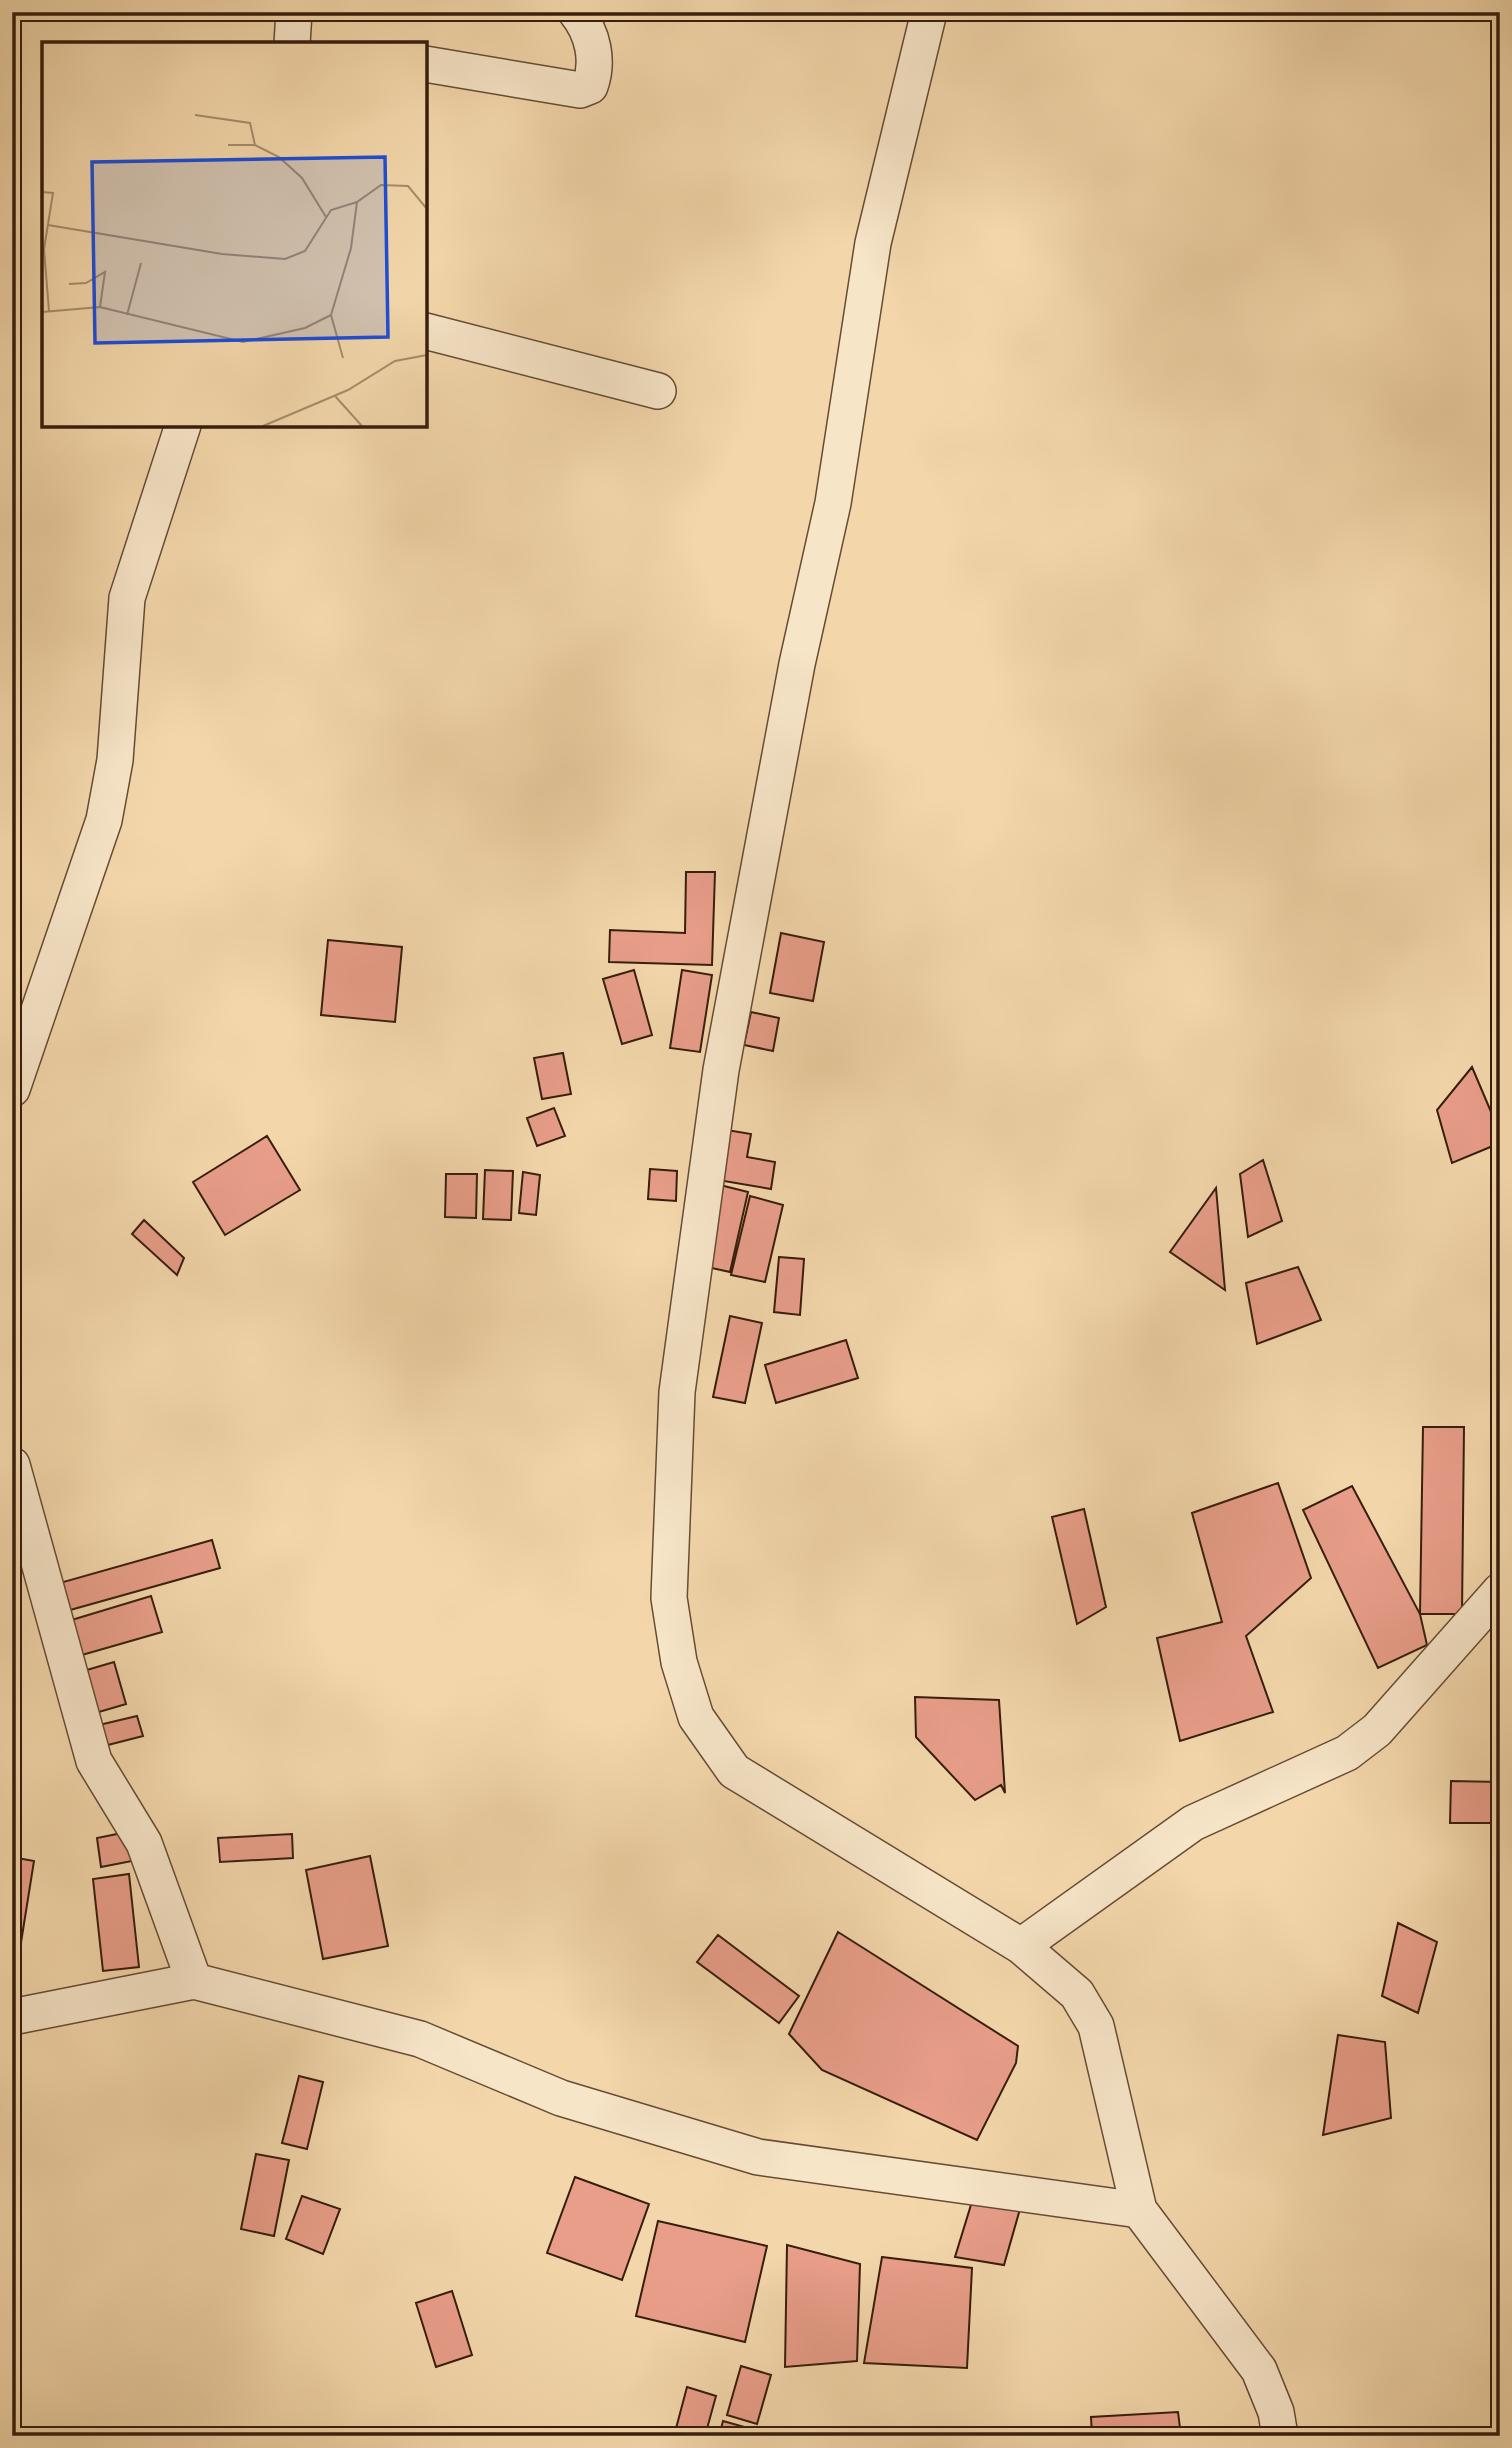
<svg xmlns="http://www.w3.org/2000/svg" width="1512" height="2448" font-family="'IM FELL Double Pica',serif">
<rect width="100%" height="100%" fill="#f3d7ab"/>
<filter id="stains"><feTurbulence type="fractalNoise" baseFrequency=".00286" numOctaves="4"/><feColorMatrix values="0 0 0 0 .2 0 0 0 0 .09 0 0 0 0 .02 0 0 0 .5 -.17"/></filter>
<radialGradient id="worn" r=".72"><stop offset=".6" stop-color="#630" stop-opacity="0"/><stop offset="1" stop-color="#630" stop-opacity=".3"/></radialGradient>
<path fill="#e99e8a" stroke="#371d0d" stroke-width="2" d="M686,872H715L712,965L609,962L610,930L685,933Z
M781,933L824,942L813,1001L770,993Z
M328,940L402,947L395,1022L321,1015Z
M634,970L652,1035L622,1044L603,979Z
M682,970L712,975L700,1052L670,1048Z
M751,1012L779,1018L773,1051L744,1045Z
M563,1053L571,1094L542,1099L534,1058Z
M1472,1067L1500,1133V1143L1452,1163L1437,1110Z
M554,1108L565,1136L537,1146L527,1118Z
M721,1129L751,1134L747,1157L775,1162L771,1189L712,1179Z
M267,1136L300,1190L225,1235L193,1182Z
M1263,1160L1282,1221L1248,1237L1240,1174Z
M650,1169L677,1171L676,1201L648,1199Z
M485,1170L513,1171L511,1220L483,1219Z
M523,1172L540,1175L536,1215L519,1213Z
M446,1174H477L476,1218L445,1217Z
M716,1184L748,1192L730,1272L698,1265Z
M1216,1188L1225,1290L1170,1252Z
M750,1196L783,1205L765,1282L731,1275Z
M144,1220L184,1258L177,1275L132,1234Z
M779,1257L804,1259L800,1315L774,1312Z
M1298,1267L1321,1320L1257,1344L1246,1283Z
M730,1316L762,1323L745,1403L713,1397Z
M846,1340L858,1378L776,1403L765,1365Z
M1423,1427H1464L1462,1614H1420Z
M1278,1483L1311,1578L1246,1636L1273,1712L1180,1741L1157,1638L1222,1622L1192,1513Z
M1352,1486L1420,1614L1427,1645L1378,1668L1303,1510Z
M1084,1509L1106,1607L1077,1624L1052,1517Z
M212,1540L220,1568L63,1612L49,1586Z
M151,1596L162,1632L75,1657L65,1622Z
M114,1662L126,1704L92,1714L80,1672Z
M915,1697L999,1700L1005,1793L1001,1785L975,1800L916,1737Z
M137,1716L143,1736L104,1746L99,1725Z
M1451,1781L1500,1782V1823H1450Z
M127,1832L132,1861L101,1867L97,1838Z
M292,1834L293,1858L220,1862L218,1838Z
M370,1856L388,1946L323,1959L306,1870Z
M12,1857L34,1861L16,1974H12Z
M129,1874L139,1967L103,1971L93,1879Z
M1398,1923L1437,1942L1418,2013L1382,1996Z
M838,1932L1018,2046L1016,2063L977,2140L822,2070L789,2034Z
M718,1935L799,1996L779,2023L697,1962Z
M1338,2035L1385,2042L1391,2118L1323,2135Z
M299,2076L323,2082L307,2149L282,2143Z
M256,2154L289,2160L274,2236L241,2229Z
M575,2177L649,2204L622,2280L547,2253Z
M974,2195L1020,2209L1004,2265L955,2257Z
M302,2196L340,2209L323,2254L286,2239Z
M658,2221L767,2246L745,2342L636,2316Z
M787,2245L860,2264L857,2361L785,2367Z
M882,2257L972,2268L967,2368L864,2363Z
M452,2291L472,2355L436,2367L416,2303Z
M741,2366L771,2375L757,2424L727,2415Z
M687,2387L716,2396L705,2436H674Z
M12,2403L18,2436H12Z
M1178,2412L1181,2436H1092L1091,2417Z
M723,2421L766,2433L765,2436H719Z
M332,2432L412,2436H332Z"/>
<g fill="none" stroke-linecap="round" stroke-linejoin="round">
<g stroke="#664c34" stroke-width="38">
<path id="street" d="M929,12L873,243L833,503L797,664L721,1070L677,1392L669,1598L679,1662L696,1717L734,1771L1021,1946L1077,1994L1096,2026L1139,2210L1259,2370L1276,2412L1280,2436
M292,44L294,12
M425,64L580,90L590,86C599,61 593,33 576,12
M425,331L658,391
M12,1089L104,820L115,760L127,598L183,425
M12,1465L94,1761L144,1843L194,1981
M1021,1946L1193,1823L1347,1753L1377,1730L1500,1591
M12,2017L194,1981L420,2039L561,2098L758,2157L1139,2210"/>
</g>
<use href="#street" stroke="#f7e5c8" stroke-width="35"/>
</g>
<g transform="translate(42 42)">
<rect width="385" height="385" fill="#f3d7ab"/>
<path fill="none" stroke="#a88d6c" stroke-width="2" d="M153,73L208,81L213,103M186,103H213L237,115L260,136L284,175M0,150L11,151L2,207L7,269M6,183L180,212L243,217L263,209L289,168L315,160L339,143L366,144L385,167M27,242L44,241L63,230L58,265M0,270L58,265L201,300L263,286L289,273M85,273L99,221M301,316L289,273L309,206L315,160M293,354L320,384M221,384L306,348L353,319L385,313"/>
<path fill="#1d4ed8" fill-opacity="0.15" stroke="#1d4ed8" stroke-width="3.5" d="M343,115L346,295L53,301L50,120Z"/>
<rect width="385" height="385" fill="none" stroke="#371d0d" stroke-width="3.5"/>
</g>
<rect width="1512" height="2448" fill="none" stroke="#f3d7ab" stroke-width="42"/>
<rect x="14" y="14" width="1484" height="2420" fill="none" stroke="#371d0d" stroke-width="3.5"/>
<rect x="21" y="21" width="1470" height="2406" fill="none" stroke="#371d0d" stroke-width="2"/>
<rect width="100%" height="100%" filter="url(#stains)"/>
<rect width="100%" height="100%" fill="url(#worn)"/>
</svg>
